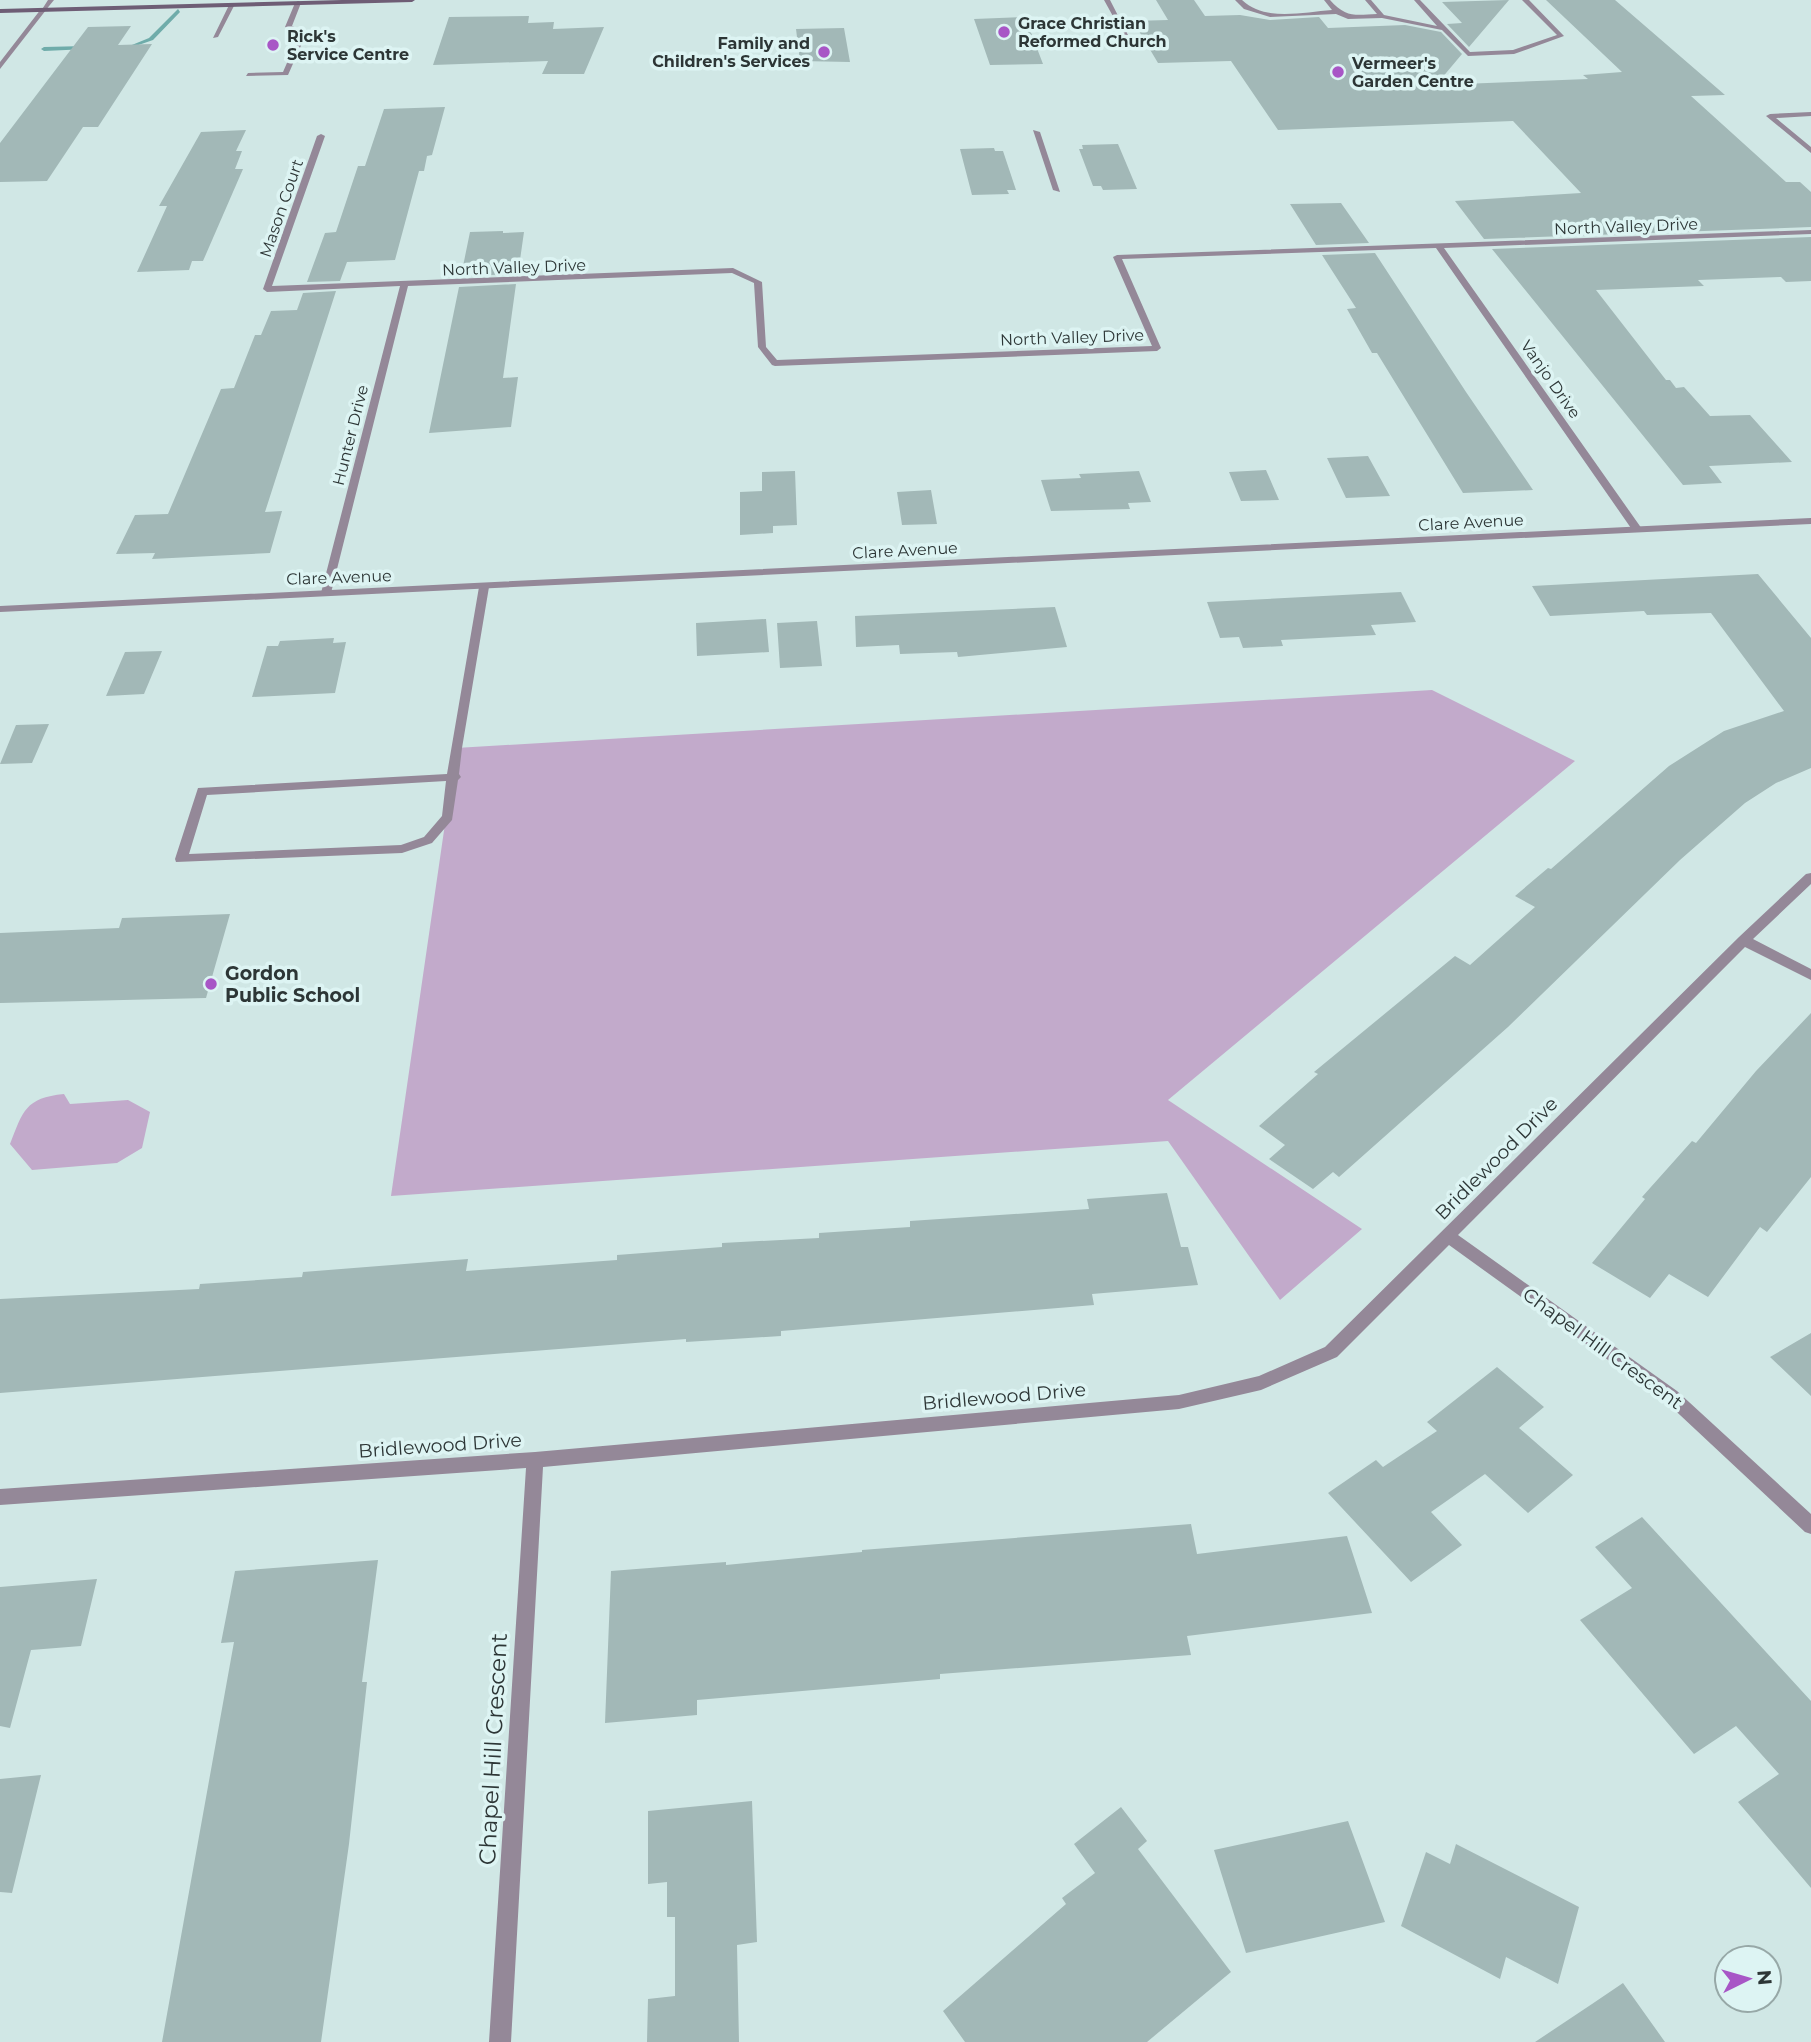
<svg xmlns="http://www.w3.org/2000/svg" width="1811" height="2042" font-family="Montserrat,sans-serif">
<rect width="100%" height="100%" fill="#d0e7e5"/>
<path fill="#c2aacb" d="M1432,690L1575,761L1168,1100L1362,1229L1280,1300L1168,1141L391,1196L456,748Z
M64,1094L70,1104L128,1100L150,1112L142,1148L117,1163L32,1170L10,1144C23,1111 25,1098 64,1094Z"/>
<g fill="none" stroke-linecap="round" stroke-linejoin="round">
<path fill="#6facaa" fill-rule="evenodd" d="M178,9L180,12L153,40L127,49V47L149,38Z
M86,46L88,49L44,51L41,49L44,47Z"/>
</g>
<path fill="#a2b8b7" d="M1156,0H1194L1205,16L1240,15L1270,20L1319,17L1328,28L1405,25L1441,32L1462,54L1436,85L1588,79L1583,75L1622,72L1546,0H1615L1725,95L1691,96L1786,182H1800L1811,192V227L1484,239L1455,201L1581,193L1513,121L1278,130L1231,61L1158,63L1133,21L1168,20Z
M1509,0L1469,47L1447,24L1462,23L1442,2Z
M529,16L528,23L554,22L553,29L604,27L584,74H542L548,61L433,65L449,17Z
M1025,17L1043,64L990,65L974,19Z
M131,26L118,45L152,44L98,127H83L47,181L0,182V143L88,27Z
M844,28L850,62L800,61L796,29Z
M445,107L432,155L427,156L424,171H419L395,260L347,262L340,281L307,282L325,233L336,232L358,166H365L384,109Z
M246,130L236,151H242L235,169H243L203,261H192L189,270L137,272L167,206H159L201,132Z
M1118,144L1137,189L1103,190L1101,186H1093L1079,149H1083L1082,145Z
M994,148L995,151H1003L1016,190H1007L1009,194L972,195L960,149Z
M1341,203L1369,243L1316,245L1290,204Z
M503,231V233L524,232L518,274L461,276L470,232Z
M1811,237V281L1786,282L1781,277L1698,280L1704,286L1596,290L1666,380H1670L1676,388L1684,387L1710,416L1750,415L1792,462L1709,466L1722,483L1683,485L1492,249Z
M1375,253L1466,392L1533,490L1463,493L1377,353H1372L1347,309L1356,308L1322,255Z
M516,284L503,378L518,377L511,427L429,433L459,287Z
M336,291L265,512L282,511L270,553L152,559L155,553L116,554L135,515L168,514L221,389L234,388L255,335H261L271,311L297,310L303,293Z
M1368,456L1390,496L1346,498L1327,458Z
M1266,470L1279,500L1241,501L1229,472Z
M795,471L797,525L773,526V533L740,535V492L762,491V472Z
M1139,471L1151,502L1128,503L1130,509L1051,511L1041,480L1081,478L1079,474Z
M931,490L937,524L902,525L897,492Z
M1758,574L1811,638V768L1776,783L1745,803L1680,860L1508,1027L1339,1177L1333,1172L1313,1189L1269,1159L1285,1145L1259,1126L1318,1074L1314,1072L1455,956L1470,965L1535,907L1515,896L1548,868L1551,869L1669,766L1724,731L1784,711L1711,613L1647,615L1644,611L1550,616L1532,586Z
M1401,592L1416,622L1371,625L1376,635L1281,640L1283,646L1243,648L1239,637L1220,638L1207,602Z
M1055,607L1067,647L958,657L957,652L900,654L899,645L856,647L855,616Z
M766,619L769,652L697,656L696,623Z
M817,621L822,666L780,668L777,623Z
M334,638L333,643L346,642L335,693L252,697L267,646H278L280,641Z
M162,651L144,694L106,696L125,652Z
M49,724L32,763L0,764L16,725Z
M230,914L206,998L0,1003V933L119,928L122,918Z
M1811,1013V1177L1767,1232L1760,1227L1708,1297L1669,1274L1650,1298L1592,1263L1645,1199L1642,1197L1692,1141L1696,1143L1756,1071Z
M1167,1193L1181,1247H1188L1198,1285L1092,1294L1094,1305L781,1331V1336L686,1342V1339L0,1393V1299L199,1289L200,1284L302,1277L303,1272L468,1259L466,1271L617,1260V1255L722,1247V1243L819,1238V1233L910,1227V1221L1089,1209L1087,1199Z
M1811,1333V1396L1770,1357Z
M1497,1367L1544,1407L1519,1428L1573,1475L1528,1513L1485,1474L1431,1512L1462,1545L1411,1582L1328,1493L1376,1460L1383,1467L1437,1431L1427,1422Z
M1642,1517L1811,1701V1888L1738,1802L1779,1774L1736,1726L1694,1754L1580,1620L1632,1588L1595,1547Z
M1191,1524L1197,1554L1347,1536L1372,1613L1187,1636L1191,1655L940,1674V1679L697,1700V1715L605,1723L611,1571L726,1562V1565L862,1552V1550Z
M378,1560L362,1682H367L349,1844L321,2042H162L234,1642L221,1643L235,1571Z
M97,1579L81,1646L31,1650L10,1728L0,1726V1587Z
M41,1775L12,1893L0,1892V1779Z
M752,1801L757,1942L737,1945L739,2042H647L648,1999L675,1996V1917H667V1882L648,1884V1811Z
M1121,1807L1147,1841L1138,1849L1231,1972L1147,2042H965L943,2011L1066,1904L1062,1898L1095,1873L1074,1844Z
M1348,1821L1385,1922L1246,1953L1214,1850Z
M1456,1844L1579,1907L1558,1984L1506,1957L1500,1979L1401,1926L1426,1852L1450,1864Z
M1623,1983L1665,2042H1535L1592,2004Z"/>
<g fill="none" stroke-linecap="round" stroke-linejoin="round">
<path fill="#948898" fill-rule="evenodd" d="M1104,0H1110L1130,39L1125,38Z
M1235,0H1242C1265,22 1303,12 1332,10L1324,0H1330C1346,18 1355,15 1377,14L1365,0H1371L1384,15L1437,26L1414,0H1420L1470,52L1513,50L1557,35L1522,0H1529L1564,36L1514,54L1468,56L1442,30L1382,18L1348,19L1336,14L1270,17L1244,9Z
M298,1L301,3L292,26L307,32L288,75L246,76L248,73L283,72L300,33L285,27L295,3Z
M230,3L235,4L218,37L213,38Z
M1033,130L1040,132L1060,192L1053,190Z
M484,584L489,587L462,748L459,774L461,777L458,780L452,820L432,843L402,853L176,862L175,859L198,788L447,774L479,587ZM446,781L442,816L424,837L401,845L189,854L207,795Z"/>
<path fill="#948898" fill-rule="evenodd" d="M48,0H54L45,11H41Z
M1811,112V116L1776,118L1811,147V153L1766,116L1770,114Z
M321,134L325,136L272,286L733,268L762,282L766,347L777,360L1152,346L1113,257L1117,255L1811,230V234L1444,248L1642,529L1637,532L1633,531L1436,248L1122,259L1161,348L1157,351L775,366L772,365L758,347L754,283L732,273L408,286L331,593L326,596L321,593L400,286L267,292L263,289L317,136Z
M1811,873V884L1753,939L1811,969V980L1745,947L1458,1235L1677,1391L1811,1514V1534L1805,1532L1665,1401L1449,1245L1337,1357L1261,1390L1179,1409L543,1467L511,2042H489L526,1468L0,1505V1489L535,1452L1179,1395L1259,1376L1325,1347L1739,937L1806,874Z"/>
<path fill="#948898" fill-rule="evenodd" d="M41,9L46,10L0,69V62Z
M1811,518V524L0,612V606Z"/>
<path fill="#6e5d75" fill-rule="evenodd" d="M342,0H415L412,2L0,13V9Z"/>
</g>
<g fill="#a856c6" stroke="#ddf4f3" stroke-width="2.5">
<circle cx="1004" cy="32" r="7"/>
<circle cx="273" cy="45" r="7"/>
<circle cx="824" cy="52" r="7"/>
<circle cx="1338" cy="72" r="7"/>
<circle cx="211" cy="984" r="7"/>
</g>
<g text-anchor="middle" stroke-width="7" stroke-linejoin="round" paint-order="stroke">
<g font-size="16" font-weight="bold" fill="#2d3636" stroke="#ddf4f3" text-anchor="start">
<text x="1018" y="29">Grace Christian<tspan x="1018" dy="18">Reformed Church</tspan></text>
<text x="287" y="42">Rick's<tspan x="287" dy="18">Service Centre</tspan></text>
<text x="810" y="49" text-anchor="end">Family and<tspan x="810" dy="18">Children's Services</tspan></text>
<text x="1352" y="69">Vermeer's<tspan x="1352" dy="18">Garden Centre</tspan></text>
</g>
<g font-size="16" fill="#2d3636" stroke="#ddf4f3">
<text transform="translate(281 208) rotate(-71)" y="6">Mason Court</text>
<text transform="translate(1626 226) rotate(-2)" y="6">North Valley Drive</text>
<text transform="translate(514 267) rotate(-2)" y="6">North Valley Drive</text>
<text transform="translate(1072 337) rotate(-2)" y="6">North Valley Drive</text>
<text transform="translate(1551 379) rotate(55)" y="6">Vanjo Drive</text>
<text transform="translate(350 435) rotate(-76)" y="6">Hunter Drive</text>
<text transform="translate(1471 522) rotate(-3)" y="6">Clare Avenue</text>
<text transform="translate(905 550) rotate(-3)" y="6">Clare Avenue</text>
<text transform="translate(339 577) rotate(-2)" y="6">Clare Avenue</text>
</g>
<g font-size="19" font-weight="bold" fill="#2d3636" stroke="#ddf4f3" text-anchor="start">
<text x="225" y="980">Gordon<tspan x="225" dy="22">Public School</tspan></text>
</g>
<g font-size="19" fill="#2d3636" stroke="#ddf4f3">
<text transform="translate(1496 1158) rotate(-45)" y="7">Bridlewood Drive</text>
<text transform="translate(1603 1348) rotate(36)" y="7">Chapel Hill Crescent</text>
<text transform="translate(1004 1396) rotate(-5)" y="7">Bridlewood Drive</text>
<text transform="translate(440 1445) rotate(-4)" y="7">Bridlewood Drive</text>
</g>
<g font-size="23" fill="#2d3636" stroke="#ddf4f3">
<text transform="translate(493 1749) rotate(-87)" y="8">Chapel Hill Crescent</text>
</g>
</g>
<g transform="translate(1748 1979) rotate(85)"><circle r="33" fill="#ddf4f3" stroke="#97a8a7" stroke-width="2"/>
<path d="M0-5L12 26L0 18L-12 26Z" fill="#a856c6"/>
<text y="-10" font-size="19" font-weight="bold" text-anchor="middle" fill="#2d3636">N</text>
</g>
</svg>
